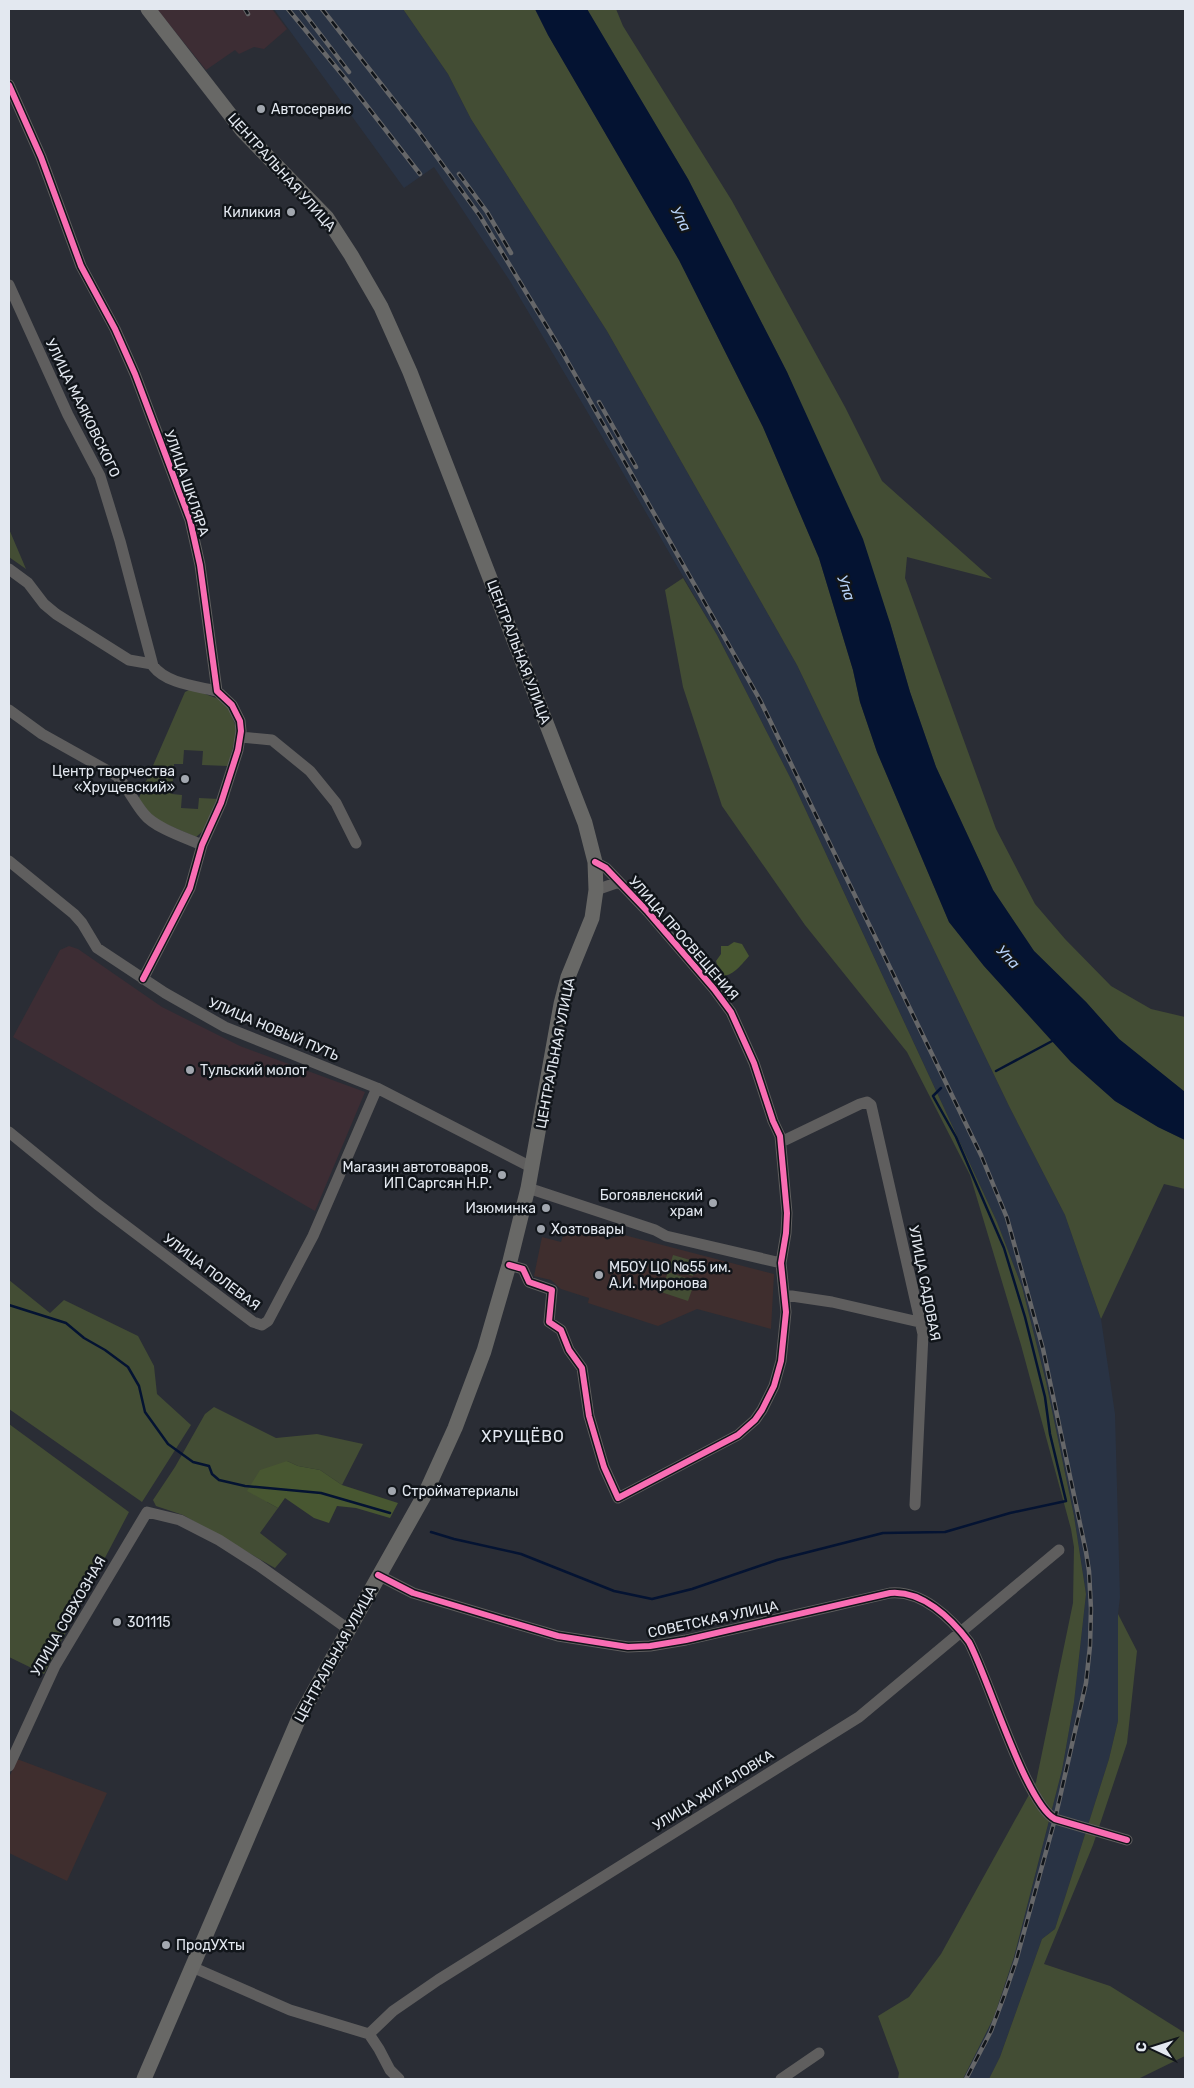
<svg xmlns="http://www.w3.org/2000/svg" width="1194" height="2088" font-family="Rubik,sans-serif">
<rect width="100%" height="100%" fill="#2a2d35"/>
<path fill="#293344" d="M274,9H403L448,74L471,119L607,331L797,665L1009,1106L1065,1215L1101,1319L1115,1414L1120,1597L1118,1614V1721L1109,1759L1055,1929L1042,1939L1000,2057L989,2079H963L994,2017L1014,1957L1062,1770L1074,1701L1086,1594L1074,1516L1046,1382L1022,1287L997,1222L794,785L717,635L601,435L510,281L434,167L404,188Z"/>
<path fill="#3d2d34" d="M157,9H272L287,29L264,49L254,47L239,54L235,50L206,70Z
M69,946L78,949L162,1007L240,1046L365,1092L315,1211L13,1037L60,950Z"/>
<path fill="#3f2e2e" d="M566,1226L611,1238L624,1235L774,1274L771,1329L697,1309L658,1326L588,1303L589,1298L561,1289L551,1280L534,1276L542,1237L561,1242Z
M17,1759L107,1793L67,1881L9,1853V1778Z"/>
<path fill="#434d34" d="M403,9H535L548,35L679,260L763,427L819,558L853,670L860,702L877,752L949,922L984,966L1071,1062L1115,1101L1158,1127L1185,1140V1189L1164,1184L1101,1319L1065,1215L1009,1106L797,665L607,331L471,119L448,74Z
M587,9H616L623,26L732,201L845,407L882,481L992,579L907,557L905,578L996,829L1035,904L1065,939L1111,986L1151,1009L1185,1017V1092L1119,1039L1086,1002L1034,951L993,890L936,767L910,692L890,623L787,372L688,179Z
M9,529L26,569L9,557Z
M683,578L717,635L794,785L997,1222L1022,1287L1046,1382L1074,1516L1086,1594L1074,1702L1062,1770L1014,1957L994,2017L963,2079H898L899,2073L878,2016L909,1997L941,1954L1036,1782L1073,1603L1074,1547L1071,1529L1021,1345L970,1175L907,1052L805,925L722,806L683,687L665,590Z
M191,689L219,699L230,710L237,731L228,766L202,765L203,751L184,750L183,764H174L172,794L182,795L181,808L198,809L199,798L219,799L203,831L196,837L152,818L138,800L185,692Z
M673,1255L697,1262L693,1276L669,1268Z
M668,1272L695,1281L688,1301L661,1292Z
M9,1280L50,1313L64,1300L138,1336L154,1366L157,1394L191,1425L142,1502L9,1409Z
M214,1407L276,1438L317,1434L363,1444L342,1485L320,1470L298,1466L287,1461L267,1502L278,1508L260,1533L287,1554L275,1568L183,1515L156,1506L153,1500L175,1467L205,1414Z
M9,1424L129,1512L44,1674L9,1657Z
M1118,1614L1137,1651L1127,1743L1093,1845L1044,1964L1110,1986L1185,2033V2056L1138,2079H989L1000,2057L1042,1939L1055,1929L1109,1759L1118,1721Z"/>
<path fill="#485731" d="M734,942L742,944L749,956C742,964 731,979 720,975L716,961L721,954V946H728Z
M287,1461L298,1466L320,1470L342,1485L398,1503L390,1518L356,1508L337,1506L329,1523L314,1518L285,1498L278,1508L247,1491L260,1470Z"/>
<path fill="#041332" d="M535,9H587L688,179L787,372L863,539L890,623L910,692L936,767L993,890L1034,951L1086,1002L1119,1039L1185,1092V1140L1158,1127L1115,1101L1071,1062L984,966L949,922L877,752L860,702L853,670L819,558L763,427L679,260L548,35Z"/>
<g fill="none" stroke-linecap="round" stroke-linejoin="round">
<path stroke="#041332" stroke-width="2.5" d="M996,1071L1054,1040
M9,1305L66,1323L84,1338L105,1350L128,1367L139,1386L145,1412L168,1444L193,1462L209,1466L212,1474L219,1480L245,1486L321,1493L390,1513
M431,1532L454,1539L521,1554L614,1591L652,1599L692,1589L777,1560L883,1533L945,1532L1010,1513L1066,1501L1050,1434L1045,1397L1025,1317L1004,1248L956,1137L933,1096L941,1088"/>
<path stroke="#5f5e5e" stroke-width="11" d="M9,85L41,157L81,266L115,329L135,374L190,520L200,565L217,691L232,705L240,721L241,731L238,750L221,803L202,845L190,888L143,979
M9,285L68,415L100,476L120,541L153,666C167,684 196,686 217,691
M9,569L28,583L44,604L56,614L129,660L152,664
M9,710L42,734L117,776C128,788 134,802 144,814C155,828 186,838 202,845
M241,737L272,740L310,771L336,803L356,843
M9,861L74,914L82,923L97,948L165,993L225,1027L377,1088L531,1167
M596,890L619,882
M9,1132L97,1204L241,1313L253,1322L262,1325L268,1321L313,1236L377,1088
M781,1142L860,1104L867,1102L871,1105L923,1334L915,1505
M528,1188L655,1230L666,1236L781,1263
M509,1265L523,1269L529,1282L552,1290L549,1322L561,1330L569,1350L582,1368L589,1416L604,1467L618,1498L738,1435L755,1420L762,1410L774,1386L781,1361L786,1312L781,1263L786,1233L787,1213L780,1136L773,1121L754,1063L731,1012L714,989L648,912L606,868L595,862
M785,1295L832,1302L919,1322
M378,1575L413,1593L503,1620L558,1636L628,1647L650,1646L686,1640L890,1593C922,1590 951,1618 969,1642C988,1677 1026,1804 1055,1819L1127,1840
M9,1766L55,1666L147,1512L180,1520L219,1540L258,1565L348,1629
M192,1967L290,2010L369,2034L379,2049L390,2070L399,2079
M369,2034L393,2011L438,1980L859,1717L1059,1550
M781,2079L819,2053"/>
<path stroke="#686866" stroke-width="15" d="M144,2079L299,1718L425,1494L455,1428L484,1351L509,1265L528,1188L561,1004L568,977L592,918L596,890L595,862L585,823L410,372L381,307L351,255L327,218L242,130L148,9"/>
<g stroke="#666769" stroke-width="4.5">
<path id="rail" d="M245,9L248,14
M288,9L349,83L420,174
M301,9L349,72
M322,9L418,131L480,216L561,350L760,700L981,1155L1007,1218L1043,1349L1086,1552L1089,1571L1091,1609L1090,1646L1086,1683L1055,1819L1016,1961L1004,1996L991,2031L966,2079
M459,174L487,212L511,253
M599,402L636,467"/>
</g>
<use href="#rail" stroke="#11151a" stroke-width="2.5" stroke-dasharray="8" stroke-linecap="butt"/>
<g stroke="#11151a" stroke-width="9">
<path id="cycleway" d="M9,85L41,157L81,266L115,329L135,374L190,520L200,565L217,691L232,705L240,721L241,731L238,750L221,803L202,845L190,888L143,979
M509,1265L523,1269L529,1282L552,1290L549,1322L561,1330L569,1350L582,1368L589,1416L604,1467L618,1498L738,1435L755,1420L762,1410L774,1386L781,1361L786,1312L781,1263L786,1233L787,1213L780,1136L773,1121L754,1063L731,1012L714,989L648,912L606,868L595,862
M378,1575L413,1593L503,1620L558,1636L628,1647L650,1646L686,1640L890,1593C922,1590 951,1618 969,1642C988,1677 1026,1804 1055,1819L1127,1840"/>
</g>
<use href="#cycleway" stroke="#f96db3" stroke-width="6"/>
</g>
<g fill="#a2a7af" stroke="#11151a" stroke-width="2">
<circle cx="261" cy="109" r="5"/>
<circle cx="291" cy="212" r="5"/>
<circle cx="185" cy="779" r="5"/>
<circle cx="190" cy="1070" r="5"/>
<circle cx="502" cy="1175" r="5"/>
<circle cx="713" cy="1203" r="5"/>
<circle cx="546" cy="1208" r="5"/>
<circle cx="541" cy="1229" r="5"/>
<circle cx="599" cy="1275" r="5"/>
<circle cx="392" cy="1491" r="5"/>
<circle cx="117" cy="1622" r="5"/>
<circle cx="166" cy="1945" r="5"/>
</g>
<g text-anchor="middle" stroke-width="5" stroke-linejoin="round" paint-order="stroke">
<g font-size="14" fill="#e3e8f0" stroke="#11151a" text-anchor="start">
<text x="271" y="114">Автосервис</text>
<text x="281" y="217" text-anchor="end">Киликия</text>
<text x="175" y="776" text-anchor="end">Центр творчества<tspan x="175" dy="16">«Хрущевский»</tspan></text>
<text x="200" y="1075">Тульский молот</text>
<text x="492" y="1172" text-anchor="end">Магазин автотоваров,<tspan x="492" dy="16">ИП Саргсян Н.Р.</tspan></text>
<text x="703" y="1200" text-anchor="end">Богоявленский<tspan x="703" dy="16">храм</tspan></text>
<text x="536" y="1213" text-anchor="end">Изюминка</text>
<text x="551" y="1234">Хозтовары</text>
<text x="609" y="1272">МБОУ ЦО №55 им.<tspan x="609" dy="16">А.И. Миронова</tspan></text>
<text x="402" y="1496">Стройматериалы</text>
<text x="127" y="1627">301115</text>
<text x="176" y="1950">ПродУХты</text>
</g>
<g font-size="14" fill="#e3e8f0" stroke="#11151a">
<text transform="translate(282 172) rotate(48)" y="5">ЦЕНТРАЛЬНАЯ УЛИЦА</text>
<text transform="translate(83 408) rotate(64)" y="5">УЛИЦА МАЯКОВСКОГО</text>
<text transform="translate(187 483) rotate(71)" y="5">УЛИЦА ШКЛЯРА</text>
<text transform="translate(519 652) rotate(69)" y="5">ЦЕНТРАЛЬНАЯ УЛИЦА</text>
<text transform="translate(684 938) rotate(49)" y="5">УЛИЦА ПРОСВЕЩЕНИЯ</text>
<text transform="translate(274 1029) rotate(23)" y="5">УЛИЦА НОВЫЙ ПУТЬ</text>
<text transform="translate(555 1053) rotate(-79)" y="5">ЦЕНТРАЛЬНАЯ УЛИЦА</text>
<text transform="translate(212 1272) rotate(37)" y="5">УЛИЦА ПОЛЕВАЯ</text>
<text transform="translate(925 1283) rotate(79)" y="5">УЛИЦА САДОВАЯ</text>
<text transform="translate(68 1616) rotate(-60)" y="5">УЛИЦА СОВХОЗНАЯ</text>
<text transform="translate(713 1619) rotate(-12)" y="5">СОВЕТСКАЯ УЛИЦА</text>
<text transform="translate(335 1654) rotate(-61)" y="5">ЦЕНТРАЛЬНАЯ УЛИЦА</text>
<text transform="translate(713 1790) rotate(-32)" y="5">УЛИЦА ЖИГАЛОВКА</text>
</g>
<g font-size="15" font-style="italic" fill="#b7d2f8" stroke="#11151a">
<text transform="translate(681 219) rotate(62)" y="5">Упа</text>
<text transform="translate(846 588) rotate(70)" y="5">Упа</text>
<text transform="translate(1008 957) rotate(46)" y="5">Упа</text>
</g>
<g font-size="16" letter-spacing="1" fill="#e3e8f0" stroke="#11151a">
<text x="523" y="1442">ХРУЩЁВО</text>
</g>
</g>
<rect width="1194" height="2088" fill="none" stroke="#e3e8f0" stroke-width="20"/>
<g transform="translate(1154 2048) rotate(274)" stroke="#11151a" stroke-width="4" paint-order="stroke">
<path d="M0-4L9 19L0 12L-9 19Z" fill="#e3e8f0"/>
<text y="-8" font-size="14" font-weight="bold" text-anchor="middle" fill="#e3e8f0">С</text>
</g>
</svg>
